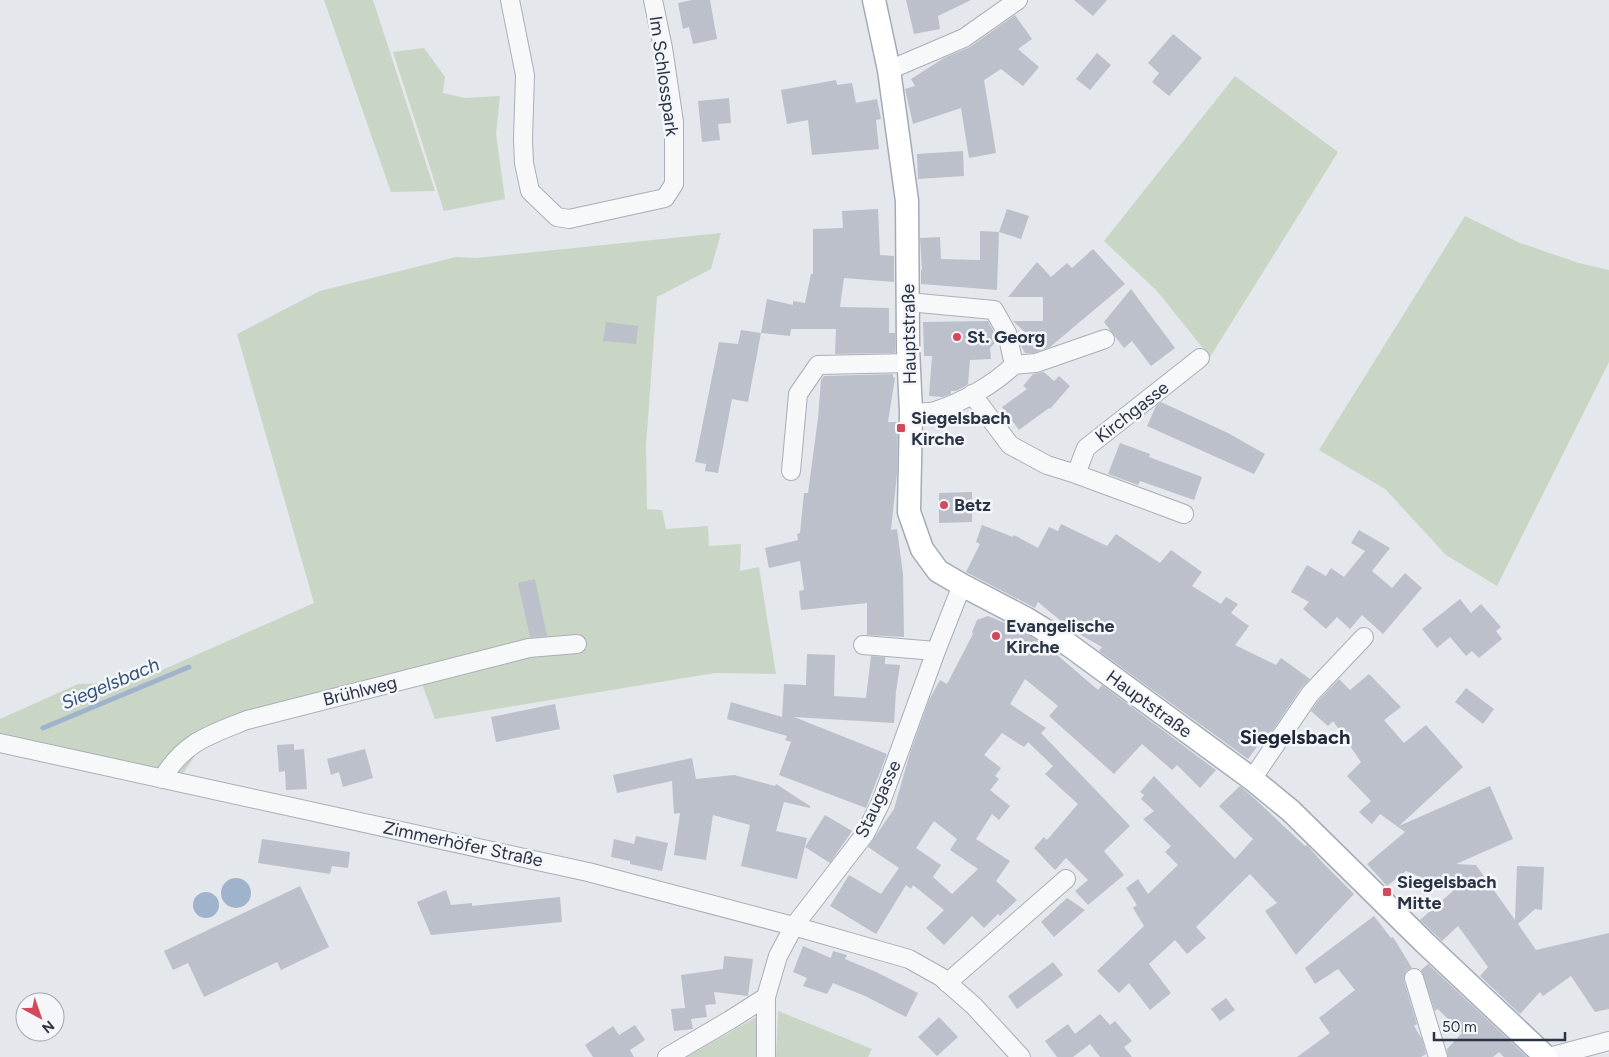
<svg xmlns="http://www.w3.org/2000/svg" width="1609" height="1057" font-family="Figtree,sans-serif">
<rect width="100%" height="100%" fill="#e4e7ec"/>
<path fill="#c9d6c5" d="M324,0H373L435,191L391,192Z
M424,48L445,77L443,93L465,98L500,96L496,134L505,199L444,211L393,52Z
M1235,76L1338,152L1210,357L1157,291L1104,241Z
M1465,216L1520,243L1579,263L1609,270V362L1497,586L1446,555L1385,489L1319,450Z
M721,233L711,269L657,297L646,445L647,509L662,510L666,529L708,526L709,546L741,544L740,571L759,567L776,674L715,673L435,719L417,671L345,699L203,744L180,778L0,739V719L78,684L135,682L314,603L237,334L320,291L456,257L476,258Z
M778,1011L872,1049L868,1057H776Z
M758,1016L757,1057H687Z"/>
<path fill="#9fb4cc" d="M221 893a15 15 0 1 1 30 0a15 15 0 1 1-30 0Z
M193 905a13 13 0 1 1 26 0a13 13 0 1 1-26 0Z"/>
<g fill="none" stroke-linecap="round" stroke-linejoin="round">
<path stroke="#9fb4cc" stroke-width="5" d="M43,728L189,667"/>
</g>
<path fill="#bbc0ca" fill-rule="evenodd" d="M692,0H710L717,39L693,44L689,27L683,29L678,3Z
M906,0H971L938,16L940,29L914,34Z
M1074,0H1107L1093,16Z
M1015,15L1032,39L1018,49L1039,67L1023,86L1001,69L984,80L996,153L969,158L961,108L913,124L905,89L915,86L911,79L944,58L970,47Z
M1173,34L1202,58L1169,96L1152,82L1159,73L1148,63Z
M1097,53L1111,65L1090,90L1076,79Z
M836,80L837,85L852,83L856,103L877,99L881,119L876,120L879,149L812,155L808,120L787,124L781,90Z
M729,98L731,123L718,124L720,140L702,142L698,101Z
M963,151L964,176L918,179L917,154Z
M878,209L880,255L894,256V282L844,278L840,307L889,308V333H895V353L835,354L836,329H791L790,336L761,333L767,299L793,305V301L805,303L811,274H813V229L843,228L842,211Z
M1007,209L1029,216L1021,239L999,232Z
M980,231L999,232L997,290L921,284V270H922L920,238L940,237L941,259L980,260Z
M1093,249L1125,284L1050,347L1034,353H1025L1021,346L1031,338L1013,321H1043V297H1008L1037,262L1051,277L1067,263L1072,268Z
M1131,289L1175,348L1151,366L1132,341L1124,348L1104,322Z
M988,321L996,336V342L990,348L991,359L970,360L968,384L964,387L956,391H951V394L943,397L929,396L932,356H924L923,322Z
M606,322L638,326L636,344L603,341Z
M741,330L761,333L748,402L732,399L718,473L705,471L706,464L695,462L719,342L738,344Z
M1044,372L1054,381L1059,376L1070,386L1050,409L1049,408L1019,430L1002,407L1027,389L1023,386L1033,374Z
M893,374V377L895,378L888,422H898L897,474L891,530L897,529L903,574L904,637L867,635V603L801,610L799,591L804,590L800,561L769,568L765,548L798,540L797,534L800,533L804,493H808L818,418L821,380L824,376Z
M1161,402L1228,433L1265,454L1254,474L1147,426L1156,406Z
M1120,443L1150,454L1149,457L1202,477L1194,500L1140,481L1138,485L1108,474Z
M972,492V522L939,523V493Z
M1061,524L1107,546L1116,534L1160,563L1171,550L1202,572L1192,586L1221,604L1226,597L1238,604L1231,613L1249,626L1235,645L1276,665L1281,658L1310,679L1301,688L1267,739L1264,737L1248,759L1099,651L1102,647L1072,630L1038,602L1035,608L966,572L980,544L976,542L982,525L1013,537L1014,535L1038,548L1049,527L1058,531Z
M1359,530L1390,548L1372,571L1392,588L1405,573L1422,588L1383,634L1362,615L1350,629L1337,617L1326,629L1303,609L1309,602L1291,592L1307,565L1326,576L1331,568L1344,577L1365,551L1351,543Z
M535,579L547,636L530,637L518,583Z
M1460,599L1471,613L1481,604L1501,627L1496,631L1502,639L1479,658L1472,651L1466,656L1450,637L1437,648L1422,629Z
M988,616L1019,629L1049,648L1098,690L1102,685L1216,770L1200,788L1177,765L1172,770L1142,744L1114,774L1049,716L1058,706L1025,679L1010,704L1046,728L1041,733L1130,826L1104,851L1124,875L1088,905L1075,891L1088,880L1066,858L1055,870L1034,848L1044,837L1047,840L1078,804L1045,774L1053,766L1028,742L1024,747L1002,733L984,755L1001,768L995,776L999,779L990,790L1010,806L999,820L992,814L976,839L1010,861L996,881L1017,900L1000,916L998,914L984,928L972,916L944,945L926,928L944,910L913,885L911,889L906,885L876,934L830,906L849,875L881,894L899,868L868,847L894,809L910,753L929,700L940,680L947,684L973,634L972,632L977,620ZM934,821L957,839L950,850L978,869L952,894L933,877L941,865L916,848Z
M807,654L835,655L834,696L866,698L871,656L885,657V664L900,665L896,692L894,723L794,717L887,754L866,808L779,775L791,742L785,740L787,736L727,719L731,702L782,717L784,684L806,685Z
M1369,674L1401,707L1384,720L1404,743L1426,725L1463,767L1399,826L1490,786L1513,839L1456,864L1476,865L1515,920L1517,866L1544,867L1542,910L1535,909L1518,924L1536,950L1609,933V1009L1595,1012L1571,976L1543,996L1540,992L1520,1014L1480,976L1488,967L1458,926L1442,941L1420,920L1453,891L1406,871L1387,886L1367,864L1405,832L1380,814L1372,824L1359,812L1371,801L1347,776L1361,762L1333,721L1328,726L1311,711L1318,701L1339,679L1350,690Z
M1466,688L1494,709L1483,724L1455,702Z
M555,704L560,729L496,742L491,717Z
M294,744V750L304,749L307,789L286,790L285,771L279,772L277,745Z
M365,749L373,778L343,787L339,772L331,775L327,759Z
M692,758L696,779L734,775L775,786L776,784L810,806V808L784,802L776,831L807,838L797,879L741,866L750,825L713,815L706,860L674,855L680,813L674,814L672,781L617,793L613,775Z
M1154,776L1235,859L1253,839L1219,806L1240,786L1256,800L1305,846L1307,845L1322,862L1354,894L1296,955L1265,911L1277,903L1250,874L1196,927L1206,938L1187,954L1175,940L1149,964L1171,993L1150,1010L1129,983L1119,993L1097,971L1144,926L1133,908L1137,905L1126,888L1138,879L1148,894L1178,865L1165,852L1171,846L1143,819L1154,811L1141,799L1144,795L1140,792Z
M825,815L852,831L830,863L805,847Z
M636,836L668,843L662,871L630,864V861L611,857L614,839L634,844Z
M262,839L350,852L348,868L332,866L330,874L258,863Z
M300,886L329,947L281,970L277,962L204,997L188,963L173,970L164,951Z
M446,890L451,905L472,903V906L560,897L562,922L431,935L417,902Z
M1067,898L1085,910L1054,937L1041,922Z
M1374,916L1391,938L1393,937L1412,968L1406,971L1404,981L1417,1024L1414,1026L1422,1039L1426,1054L1421,1057H1297L1330,1033L1319,1018L1355,990L1338,969L1315,984L1305,968Z
M803,946L831,958L833,951L847,955L845,959L876,972L918,993L906,1017L865,996L833,983L827,994L803,986L807,978L793,972Z
M724,956L753,959L748,996L714,992L716,1004L705,1005L707,1017L691,1019L693,1029L674,1031L671,1009L685,1008L681,975L723,969Z
M1053,962L1063,975L1017,1009L1008,996Z
M1428,964L1527,1057H1504L1499,1052L1493,1057H1448L1447,1049L1462,1033L1438,1009L1435,1011L1421,970Z
M1226,998L1235,1010L1220,1021L1211,1009Z
M1100,1014L1110,1025L1115,1021L1132,1041L1124,1047L1132,1057H1100L1090,1044L1073,1057H1057L1045,1041L1068,1024L1075,1034Z
M939,1017L958,1037L937,1056L918,1037Z
M635,1025L645,1040L630,1050L634,1057H593L585,1045L613,1026L619,1035Z"/>
<g fill="none" stroke-linecap="round" stroke-linejoin="round">
<g stroke="#a9aeb7" stroke-width="20">
<path id="minor" d="M510,0L525,75L523,139L524,163L530,191L557,217L569,219L665,198L674,184V122L663,48L653,0
M889,70L964,38L1018,0
M908,302L994,310L1007,333L1014,365C993,385 963,402 935,411C928,413 919,412 911,412
M1014,365L1036,363L1105,339
M972,394L1010,445L1047,465L1076,474L1184,514
M791,471L798,394L818,365L909,363
M1076,474L1086,448L1200,358
M863,645L936,651
M0,743L588,872L797,927L909,959L941,977L974,1006L1021,1057
M162,779C184,742 209,735 247,720L529,648L577,644
M1252,779L1310,694L1364,637
M1414,978L1438,1057
M947,983L1066,879
M667,1057L730,1020L766,997
M766,1057V997L778,956L794,926L865,834L881,802L936,651L962,585
M1549,1057L1609,1041"/>
</g>
<g stroke="#a3abb8" stroke-width="25">
<path id="major" d="M874,0L889,70L907,201L908,349L911,412L909,512L922,549L938,571L962,585L1025,618L1069,645L1252,779L1291,811L1425,943L1546,1057"/>
</g>
<use href="#minor" stroke="#f7f8fa" stroke-width="18"/>
<use href="#major" stroke="#fff" stroke-width="22"/>
</g>
<g fill="#d1495b" stroke="#f4f6f9" stroke-width="2">
<circle cx="957" cy="337" r="5"/>
<rect x="896" y="423" width="10" height="10" rx="2.5"/>
<circle cx="944" cy="505" r="5"/>
<circle cx="996" cy="636" r="5"/>
<rect x="1382" y="887" width="10" height="10" rx="2.5"/>
</g>
<g text-anchor="middle" stroke-width="5" stroke-linejoin="round" paint-order="stroke">
<g font-size="18" fill="#2b3445" stroke="#f4f6f9">
<text transform="translate(664 76) rotate(82)" y="6">Im Schlosspark</text>
<text transform="translate(909 334) rotate(-91)" y="6">Hauptstraße</text>
<text transform="translate(1132 412) rotate(-38)" y="6">Kirchgasse</text>
<text transform="translate(360 691) rotate(-14)" y="6">Brühlweg</text>
<text transform="translate(1149 704) rotate(36)" y="6">Hauptstraße</text>
<text transform="translate(878 799) rotate(-65)" y="6">Staugasse</text>
<text transform="translate(463 844) rotate(12)" y="6">Zimmerhöfer Straße</text>
</g>
<g font-size="18" font-weight="bold" fill="#2b3445" stroke="#f4f6f9" text-anchor="start">
<text x="967" y="343">St. Georg</text>
<text x="911" y="424">Siegelsbach<tspan x="911" dy="21">Kirche</tspan></text>
<text x="954" y="511">Betz</text>
<text x="1006" y="632">Evangelische<tspan x="1006" dy="21">Kirche</tspan></text>
<text x="1397" y="888">Siegelsbach<tspan x="1397" dy="21">Mitte</tspan></text>
</g>
<g font-size="19" font-style="italic" fill="#34527a" stroke="#f4f6f9">
<text transform="translate(110 683) rotate(-23)" y="7">Siegelsbach</text>
</g>
<g font-size="20" font-weight="bold" fill="#1d2536" stroke="#f4f6f9">
<text x="1295" y="744">Siegelsbach</text>
</g>
</g>
<g transform="translate(40 1017) rotate(140)"><circle r="24" fill="#f4f6f9" stroke="#a4a8b1"/>
<path d="M0-4L9 19L0 12L-9 19Z" fill="#d1495b"/>
<text y="-8" font-size="14" font-weight="bold" text-anchor="middle" fill="#2b3445">N</text>
</g>
<path d="M1434 1032v8h131v-8" fill="none" stroke="#2b3445" stroke-width="2.5"/>
<text x="1442" y="1032" font-size="15" fill="#2b3445" stroke="#f4f6f9" stroke-width="4" paint-order="stroke">50 m</text>
</svg>
